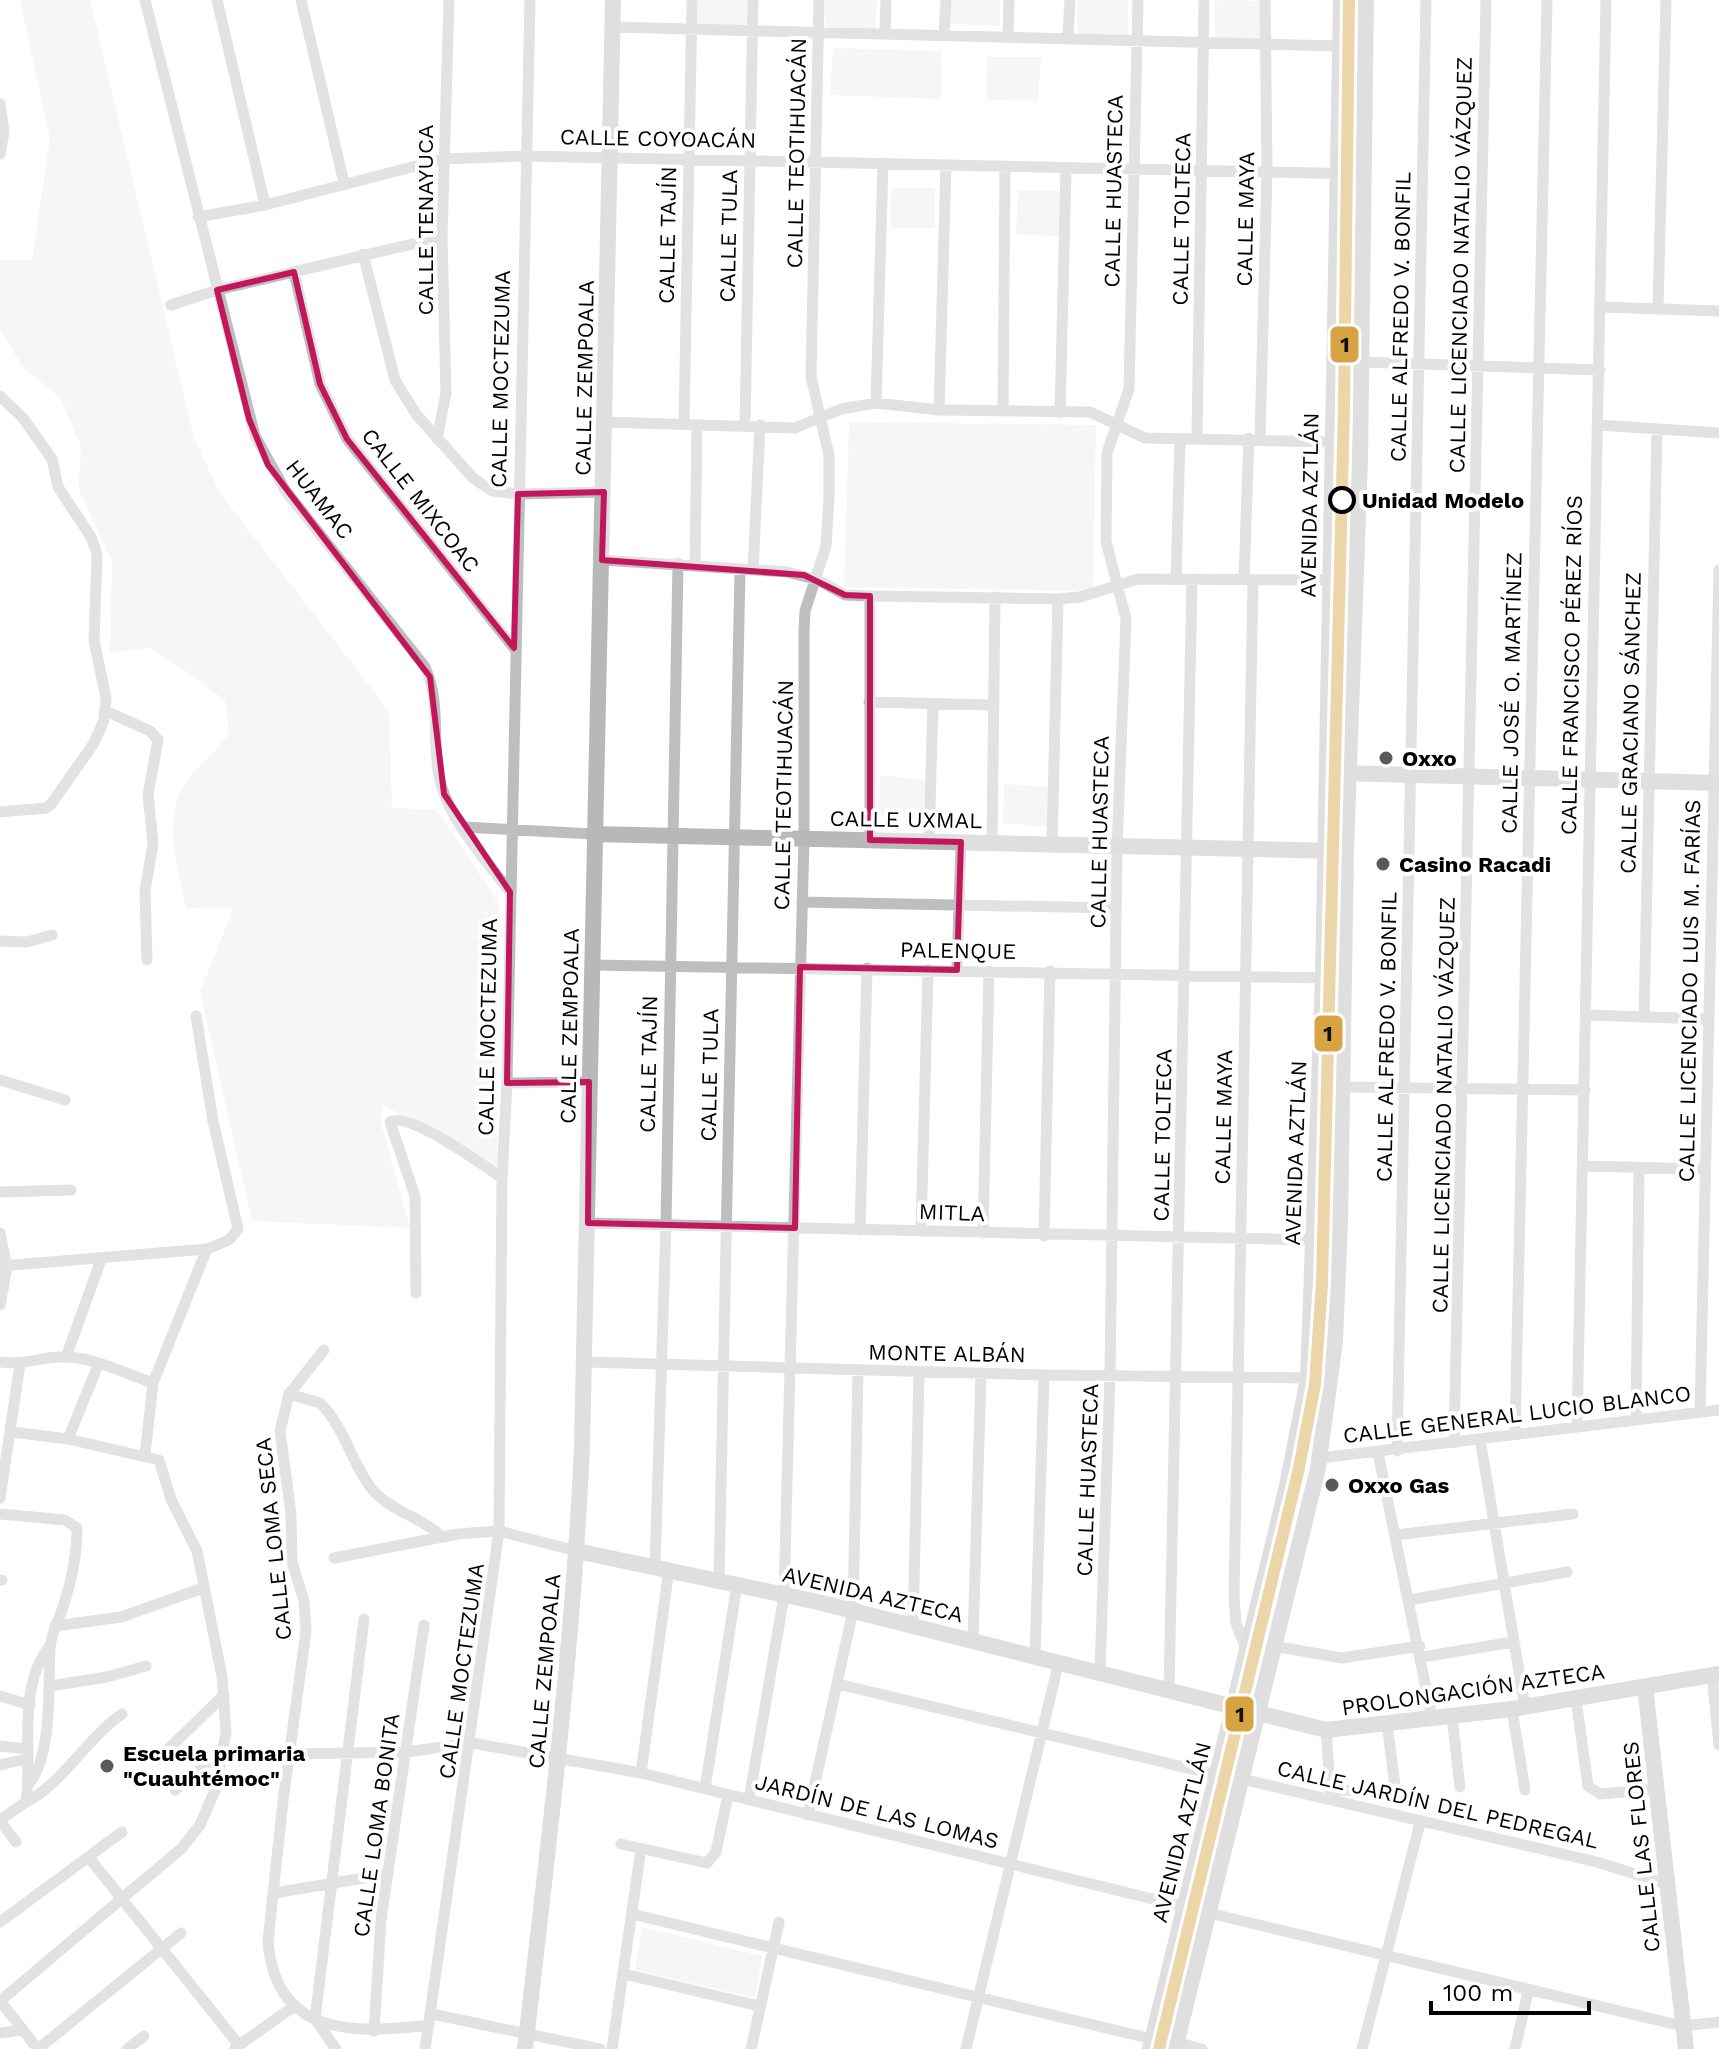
<svg xmlns="http://www.w3.org/2000/svg" width="1719" height="2049" font-family="'Work Sans',sans-serif">
<rect width="100%" height="100%" fill="#fff"/>
<path fill="#ececec" d="M20,0H90L194,438L220,493L389,711L392,808L437,810L499,904L497,1167L383,1105L380,1119L410,1228L252,1221L200,992L233,909L186,908C178,865 159,812 191,775C204,761 218,749 229,733L225,700L151,648L110,652L112,561L78,488L81,447L61,399L22,366L0,330V260H32L50,139Z
M697,0H747V28L696,26Z
M825,0H877L875,29L825,28Z
M951,0H1000V26L951,24Z
M1077,0H1128V36L1077,33Z
M1214,0L1262,1V38H1215Z
M833,48L941,51L942,99L830,95Z
M987,57H1041L1038,101L986,100Z
M891,188H935V228H890Z
M1018,191H1063V237L1016,234Z
M849,422L1096,425L1093,591L844,587Z
M880,775L926,780L922,819L878,815Z
M1004,784L1049,787L1047,827L1003,823Z
M642,1927L762,1956L755,1998L635,1970Z"/>
<g fill="none" stroke-linecap="round" stroke-linejoin="round">
<path stroke="#bebebe" stroke-width="11" d="M145,0L255,436L285,490L425,667C441,702 432,739 439,776C447,819 485,858 510,892
M217,0L265,205
M301,0L344,183
M612,27L1340,46
M885,32L886,0
M944,35L946,0
M1008,36L1009,0
M1068,37L1070,0
M0,104L4,131L0,154
M198,217L265,205L443,159L524,156L1363,174
M363,254L395,380L416,414L473,478L492,491L518,494L604,492
M294,272L320,384L347,439L514,648
M171,305L217,290L442,237
M1602,307L1719,311
M1658,309L1666,0
M1360,362L1600,370
M0,396L23,418L52,459L58,487L91,537L97,554L94,640L106,698L104,720L94,743L52,803L46,808L0,812
M876,403L883,164
M939,410L946,165
M1003,411L1005,167
M1060,413L1066,169
M605,422L795,428L841,409L876,403L939,410L1090,412L1145,438L1332,442
M684,422L692,0
M745,425L753,0
M1598,425L1719,433
M1197,438L1204,0
M437,439L446,393L442,237L449,0
M1260,439L1267,171L1265,0
M602,560L787,572L818,580L845,595L870,596L1058,599L1080,597L1138,579L1329,580
M695,564L697,425
M753,570L760,425
M1244,579L1249,438
M1176,580L1180,439
M870,596V840
M869,702L994,705
M106,711L150,731L158,740L148,795L153,843L145,891L147,960
M464,827L593,834
M929,841L933,705
M992,843L995,597
M1052,844L1058,599
M802,902L1116,908
M0,941L27,942L52,935
M592,965L1323,978
M957,970L961,842
M1586,1015L1707,1019
M1644,1017L1657,430
M0,1080L65,1100
M507,1083L589,1082
M1342,1087L1585,1090
M1583,1166L1705,1169
M0,1192L71,1190
M588,1223L1314,1240
M860,1230L867,968
M921,1231L928,970
M0,1233L7,1267L0,1305
M983,1233L989,971
M1044,1236L1050,971
M0,1266L207,1249
M416,1293L415,1196L390,1122C409,1111 483,1165 502,1178
M324,1350L289,1394L280,1431L291,1514L292,1562L304,1601L306,1631L283,1801L268,1941C275,2037 355,2034 429,2025
M66,1357L101,1260
M0,1362C24,1366 45,1355 69,1357C98,1359 126,1374 153,1383
M585,1362L1044,1375L1308,1378
M289,1394L320,1403C344,1426 351,1462 371,1488C389,1511 421,1516 442,1537
M1700,1412L1719,570
M1636,1420L1639,1168
M1577,1427L1606,0
M1515,1434L1547,0
M68,1439L99,1363
M1480,1439L1525,1707
M1454,1443L1486,0
M1397,1451L1426,0
M1378,1453L1432,1718
M145,1455L153,1383L202,1261L207,1249L229,1240L238,1229L213,1121L196,1016
M1320,1458L1719,1410
M0,1498L20,1364
M0,1514L65,1520L77,1528C77,1553 71,1583 63,1607C59,1620 51,1633 50,1648C48,1685 53,1757 28,1785
M1395,1535L1573,1514
M334,1558L458,1534L499,1531L577,1551
M655,1566L666,1225L678,563
M0,1580H2
M719,1581L740,570
M1409,1600L1567,1572
M55,1626L121,1617L203,1588
M913,1626L919,1373
M973,1640L981,1374
M1273,1646L1342,1658L1420,1646
M1247,1650L1236,1624L1234,1595L1253,581
M1035,1655L1044,1375
M1422,1657L1513,1642
M1100,1672L1110,1375L1117,847L1126,619L1106,541L1107,453L1129,389L1138,0
M1712,1675L1719,1745
M838,1684L1217,1775
M50,1686L107,1677L146,1666
M1169,1690L1192,580
M0,1696L30,1705
M1576,1699L1588,1786L1600,1794L1657,1789
M1512,1709L1525,1790
M1452,1717L1460,1787
M1326,1730L1331,1797
M0,1746L27,1749
M290,1754L406,1752L472,1743L641,1773L1185,1907
M157,1760L224,1695
M0,1765L26,1759
M641,1773L669,1569
M1242,1779L1597,1862L1670,1885
M705,1789L737,1584
M175,1790L224,1750
M1330,1790L1388,1791L1395,1786L1387,1724
M749,1800L784,1596L804,839V631L805,611L826,546L829,497V455L811,377L819,0
M26,1802C63,1783 85,1740 122,1714
M808,1815L853,1611L858,1371
M0,1820L26,1802C33,1754 16,1687 50,1646
M0,1821L16,1842
M621,1844L707,1863L716,1852L728,1795
M90,1859L239,2045
M274,1893L388,1874
M1209,1913L1682,2026L1719,2022
M632,1914L1152,2039
M0,1922L122,1832
M624,1974L759,2006
M0,2001L182,1848L200,1825L216,1788L226,1732L222,1677L197,1551L171,1499L159,1460L68,1439L12,1432
M0,2001L38,2049
M432,2014L600,2049
M374,2031L381,1920L424,1625
M0,2033L22,2030
M1176,2042L1202,2049
M235,2048L293,2007
M38,2049L181,1933
M127,2049L144,2036
M336,2049L315,2019L364,1619
M425,2049L499,1531L502,1178L507,1083L530,0
M612,2049L641,1849
M751,2049L779,1922
M966,2049L1059,1661
M1362,2049L1420,1823
M1515,2049L1528,1992"/>
<path stroke="#b8b8b8" stroke-width="16" d="M1341,773L1719,783
M593,834L1335,851
M577,1551L818,1602L1326,1730L1512,1709L1719,1674
M1645,1687L1686,2049
M525,2049C548,1849 573,1648 582,1447L613,0
M1150,2049L1287,1486L1308,1378L1323,978L1341,0
M1175,2049L1318,1468L1335,1341L1340,1223L1346,851L1360,459L1366,0"/>
<g stroke="#fff" stroke-width="18">
<path id="metro-1" d="M1159,2049L1299,1468L1315,1384L1322,1283L1344,407L1349,0"/>
</g>
<use href="#metro-1" stroke="#d8a343" stroke-width="12"/>
</g>
<path d="M0 0H1719V2049H0ZM294,272L320,384L347,439L514,648L518,494L604,492L602,560L804,575L845,595L870,596V840L961,842L957,970L800,967L795,1228L588,1223L589,1082L507,1083L510,892L444,794L430,677L268,465L249,419L217,290Z" fill="#fff" fill-opacity=".55" fill-rule="evenodd"/>
<path fill="none" stroke="#c2185b" stroke-width="6" stroke-linejoin="round" d="M294,272L320,384L347,439L514,648L518,494L604,492L602,560L804,575L845,595L870,596V840L961,842L957,970L800,967L795,1228L588,1223L589,1082L507,1083L510,892L444,794L430,677L268,465L249,419L217,290Z"/>
<circle fill="#fff" stroke="#000" stroke-width="4" cx="1342" cy="500" r="12"/>
<g fill="#595959" stroke="#fff" stroke-width="3">
<circle cx="1386" cy="758" r="8"/>
<circle cx="1383" cy="864" r="8"/>
<circle cx="1332" cy="1485" r="8"/>
<circle cx="107" cy="1766" r="8"/>
</g>
<g text-anchor="middle" stroke-width="8" stroke-linejoin="round" paint-order="stroke">
<g font-size="22" fill="#000" stroke="#fff">
<text transform="translate(658 138) rotate(1)" y="8">CALLE COYOACÁN</text>
<text transform="translate(796 153) rotate(-89)" y="8">CALLE TEOTIHUACÁN</text>
<text transform="translate(1113 191) rotate(-89)" y="8">CALLE HUASTECA</text>
<text transform="translate(1181 219) rotate(-89)" y="8">CALLE TOLTECA</text>
<text transform="translate(1245 219) rotate(-89)" y="8">CALLE MAYA</text>
<text transform="translate(425 220) rotate(-90)" y="8">CALLE TENAYUCA</text>
<text transform="translate(667 235) rotate(-89)" y="8">CALLE TAJÍN</text>
<text transform="translate(728 236) rotate(-89)" y="8">CALLE TULA</text>
<text transform="translate(1460 265) rotate(-89)" y="8">CALLE LICENCIADO NATALIO VÁZQUEZ</text>
<text transform="translate(1400 317) rotate(-89)" y="8">CALLE ALFREDO V. BONFIL</text>
<text transform="translate(584 378) rotate(-89)" y="8">CALLE ZEMPOALA</text>
<text transform="translate(500 379) rotate(-89)" y="8">CALLE MOCTEZUMA</text>
<text transform="translate(320 499) rotate(52)" y="8">HUAMAC</text>
<text transform="translate(421 500) rotate(52)" y="8">CALLE MIXCOAC</text>
<text transform="translate(1309 505) rotate(-89)" y="8">AVENIDA AZTLÁN</text>
<text transform="translate(1571 665) rotate(-89)" y="8">CALLE FRANCISCO PÉREZ RÍOS</text>
<text transform="translate(1511 693) rotate(-89)" y="8">CALLE JOSÉ O. MARTÍNEZ</text>
<text transform="translate(1630 723) rotate(-89)" y="8">CALLE GRACIANO SÁNCHEZ</text>
<text transform="translate(783 795) rotate(-89)" y="8">CALLE TEOTIHUACÁN</text>
<text transform="translate(906 819) rotate(1)" y="8">CALLE UXMAL</text>
<text transform="translate(1099 832) rotate(-89)" y="8">CALLE HUASTECA</text>
<text transform="translate(958 950) rotate(1)" y="8">PALENQUE</text>
<text transform="translate(1689 991) rotate(-89)" y="8">CALLE LICENCIADO LUIS M. FARÍAS</text>
<text transform="translate(569 1026) rotate(-89)" y="8">CALLE ZEMPOALA</text>
<text transform="translate(487 1027) rotate(-89)" y="8">CALLE MOCTEZUMA</text>
<text transform="translate(1386 1037) rotate(-89)" y="8">CALLE ALFREDO V. BONFIL</text>
<text transform="translate(648 1064) rotate(-89)" y="8">CALLE TAJÍN</text>
<text transform="translate(709 1075) rotate(-89)" y="8">CALLE TULA</text>
<text transform="translate(1443 1105) rotate(-89)" y="8">CALLE LICENCIADO NATALIO VÁZQUEZ</text>
<text transform="translate(1223 1117) rotate(-89)" y="8">CALLE MAYA</text>
<text transform="translate(1162 1135) rotate(-89)" y="8">CALLE TOLTECA</text>
<text transform="translate(1295 1153) rotate(-88)" y="8">AVENIDA AZTLÁN</text>
<text transform="translate(952 1212) rotate(2)" y="8">MITLA</text>
<text transform="translate(947 1353) rotate(1)" y="8">MONTE ALBÁN</text>
<text transform="translate(1517 1414) rotate(-7)" y="8">CALLE GENERAL LUCIO BLANCO</text>
<text transform="translate(1087 1480) rotate(-88)" y="8">CALLE HUASTECA</text>
<text transform="translate(273 1539) rotate(-96)" y="8">CALLE LOMA SECA</text>
<text transform="translate(873 1594) rotate(13)" y="8">AVENIDA AZTECA</text>
<text transform="translate(461 1671) rotate(-82)" y="8">CALLE MOCTEZUMA</text>
<text transform="translate(544 1671) rotate(-85)" y="8">CALLE ZEMPOALA</text>
<text transform="translate(1473 1689) rotate(-8)" y="8">PROLONGACIÓN AZTECA</text>
<text transform="translate(1438 1804) rotate(13)" y="8">CALLE JARDÍN DEL PEDREGAL</text>
<text transform="translate(877 1811) rotate(14)" y="8">JARDÍN DE LAS LOMAS</text>
<text transform="translate(376 1825) rotate(-82)" y="8">CALLE LOMA BONITA</text>
<text transform="translate(1181 1832) rotate(-76)" y="8">AVENIDA AZTLÁN</text>
<text transform="translate(1641 1847) rotate(-96)" y="8">CALLE LAS FLORES</text>
</g>
<g font-size="22" font-weight="bold" fill="#000" stroke="#fff" text-anchor="start">
<text x="1362" y="508">Unidad Modelo</text>
</g>
<g font-size="22" font-weight="bold" fill="#000" stroke="#fff" text-anchor="start">
<text x="1402" y="766">Oxxo</text>
<text x="1399" y="872">Casino Racadi</text>
<text x="1348" y="1493">Oxxo Gas</text>
<text x="123" y="1761">Escuela primaria<tspan x="123" dy="25">"Cuauhtémoc"</tspan></text>
</g>
</g>
<g stroke="#fff" stroke-width="3">
<rect x="1329" y="325" width="31" height="39" rx="8" fill="#d8a343"/>
<rect x="1313" y="1014" width="31" height="39" rx="8" fill="#d8a343"/>
<rect x="1224" y="1695" width="31" height="38" rx="8" fill="#d8a343"/>
</g>
<g font-size="22" text-anchor="middle" font-weight="bold" fill="#111">
<text x="1345" y="352">1</text>
<text x="1328" y="1041">1</text>
<text x="1240" y="1722">1</text>
</g>
<path d="M1431 2001v12h158v-12" fill="none" stroke="#000000" stroke-width="4"/>
<text x="1443" y="2001" font-size="24" fill="#000000" stroke="#ffffff" stroke-width="6" paint-order="stroke">100 m</text>
</svg>
